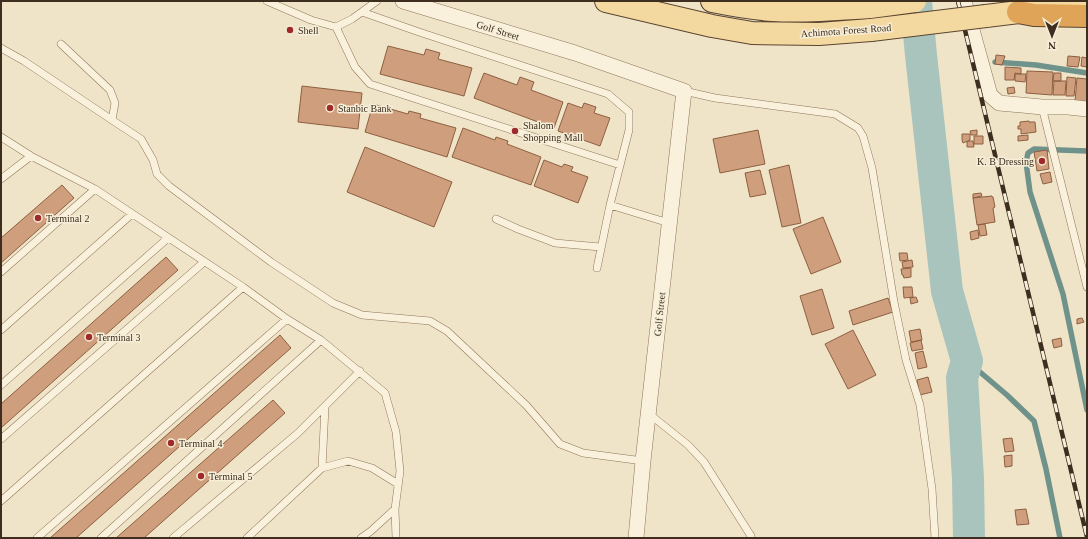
<svg xmlns="http://www.w3.org/2000/svg" width="1088" height="539" font-family="'Times New Roman',serif">
<rect width="100%" height="100%" fill="#f0e4c8"/>
<g fill="none" stroke-linecap="round" stroke-linejoin="round">
<path stroke="#6f938a" stroke-width="5.5" d="M995,62L1036,65L1087,73
M1087,151L1034,149L1028,153L1026,162L1030,192L1063,294L1087,410
M967,361L1007,395L1034,421L1046,469L1060,538"/>
<path stroke="#a9c4bc" stroke-width="32" d="M916,1L921,55L947,291L967,361L962,378L968,479L969,538"/>
</g>
<path fill="#cf9f7d" stroke="#8d5f41" d="M388,46L424,55L426,49L440,53L438,59L472,68L464,96L380,74Z
M996,55L1005,56L1002,65L995,64Z
M1068,56L1080,57L1078,67L1067,66Z
M1082,57L1087,58V67L1081,66Z
M1005,67L1021,68V74L1015,73L1014,80H1005Z
M1027,71L1053,72L1052,95L1026,93Z
M484,73L517,85L520,77L534,82L531,90L563,102L554,128L474,98Z
M1054,73H1061V81H1053Z
M1015,74H1026L1025,82L1015,81Z
M1067,77L1076,78L1074,96H1066Z
M1077,78L1087,79V102L1075,101Z
M1054,81H1066L1065,95H1053Z
M302,86L362,93L358,129L298,122Z
M1014,87L1015,93L1008,94L1007,88Z
M568,103L582,108L584,103L596,107L594,113L610,118L600,146L558,131Z
M373,104L408,114L409,111L421,114L420,118L456,128L447,157L365,132Z
M1029,121V122H1035L1036,132L1021,134V129H1018V126H1020V122Z
M463,128L495,140L496,137L508,141L507,144L541,157L531,185L452,157Z
M758,130L765,164L720,173L713,139Z
M977,130V135H971L970,131Z
M962,134H970V140L963,143L962,140Z
M1028,135V140L1018,141V136Z
M974,136H983V144H974Z
M969,141H973L974,147H967V142Z
M365,147L452,182L434,227L347,192Z
M1047,150L1049,169L1037,171L1034,152Z
M544,160L562,167L564,164L573,167L571,171L588,177L578,203L534,186Z
M789,165L801,223L782,227L769,170Z
M760,170L766,194L750,197L745,173Z
M1050,172L1052,182L1043,184L1040,174Z
M62,185L74,198L1,263V238Z
M981,193L982,196L973,198V194Z
M992,196V197H993L995,207L993,208L995,222L977,225L973,198Z
M823,217L841,262L811,274L793,229Z
M985,224L987,235L980,236L978,225Z
M978,230L979,238L971,240L970,232Z
M899,253H907L908,260L900,261Z
M166,257L178,270L1,428V404Z
M912,260L913,267L903,268L902,262Z
M911,268V277L904,278L903,275H902L901,269Z
M903,287H912L913,297L904,298Z
M822,289L834,328L812,335L800,296Z
M916,297L918,302L911,304L910,298Z
M888,298L893,312L853,325L849,311Z
M1082,318L1084,322L1077,324V319Z
M920,329L922,340L911,342L909,331Z
M853,330L876,375L848,389L825,344Z
M280,335L291,348L76,538H50Z
M1061,338L1062,346L1054,348L1052,340Z
M921,340L923,349L912,351L910,343Z
M923,351L927,367L918,369L915,353Z
M928,377L932,392L920,395L917,380Z
M273,400L285,413L144,538H116Z
M1012,438L1014,451L1005,452L1003,439Z
M1012,455V466L1005,467L1004,456Z
M1026,509L1029,524L1017,525L1015,510Z"/>
<g fill="none" stroke-linecap="round" stroke-linejoin="round">
<g stroke="#8d765c" stroke-width="8">
<path id="lane" d="M267,1L311,20L336,27L352,19L377,1
M362,12L419,32L608,94L629,112V130L610,205L597,268
M336,27L355,67L370,84L620,165
M61,44L110,90L115,103L112,120L141,139L153,160L157,174L169,186L271,262L333,303L362,315L430,321L447,331L526,405L560,444L583,453L643,461
M1,48L24,61L112,120
M684,91L715,98L835,114L858,128L863,136L872,168L894,302L906,360L920,405L932,489L935,538
M1042,107L1087,287
M1,137L31,156L95,189L243,287L287,319L321,340L385,393L396,432L400,471L395,509L396,538
M1,179L31,156
M610,205L669,223
M496,219L518,229L555,243L600,247
M1,272L95,189
M1,330L132,214
M1,385L168,238
M648,413L688,445L704,462L751,536
M1,439L204,262
M322,468L325,407
M1,501L243,287
M37,538L287,319
M101,538L321,340
M173,538L298,433L360,371
M247,538L322,468L348,461L372,468L398,484
M361,538L371,531L395,509"/>
</g>
<g stroke="#8d765c" stroke-width="16">
<path id="street" d="M403,1L575,53L684,91L643,461L636,538
M964,1L990,95L999,103L1042,107H1068L1087,109"/>
</g>
<g stroke="#5b4430" stroke-width="24">
<path id="primary" d="M606,1L712,26L752,33L819,34L871,30
M712,1C732,5 753,9 773,10C805,12 838,9 870,7
M986,16L1087,4"/>
</g>
<g stroke="#5b4430" stroke-width="24">
<path id="highway" d="M1018,12L1034,15L1087,16"/>
</g>
<use href="#lane" stroke="#faf1dc" stroke-width="7"/>
<use href="#street" stroke="#faf1dc" stroke-width="15"/>
<use href="#primary" stroke="#f3d9a0" stroke-width="22"/>
<use href="#highway" stroke="#e0a458" stroke-width="22"/>
<g stroke="#3d2e20" stroke-width="4.5">
<path id="rail" d="M958,1L1087,537"/>
</g>
<use href="#rail" stroke="#f7eed8" stroke-width="3" stroke-dasharray="9" stroke-linecap="butt"/>
<g stroke="#5b4430" stroke-width="24" stroke-linecap="butt">
<path id="primary-bridge" d="M870,7L915,1
M871,30L986,16"/>
</g>
<use href="#primary-bridge" stroke="#f3d9a0" stroke-width="22"/>
</g>
<g fill="#9e2a2b" stroke="#f7eed8" stroke-width="1.5">
<circle cx="290" cy="30" r="4"/>
<circle cx="330" cy="108" r="4"/>
<circle cx="515" cy="131" r="4"/>
<circle cx="1042" cy="161" r="4"/>
<circle cx="38" cy="218" r="4"/>
<circle cx="89" cy="337" r="4"/>
<circle cx="171" cy="443" r="4"/>
<circle cx="201" cy="476" r="4"/>
</g>
<g text-anchor="middle" stroke-width="3" stroke-linejoin="round" paint-order="stroke">
<g font-size="10" fill="#3d2e20" stroke="#f7eed8" text-anchor="start">
<text x="298" y="34">Shell</text>
<text x="338" y="112">Stanbic Bank</text>
<text x="523" y="129">Shalom<tspan x="523" dy="12">Shopping Mall</tspan></text>
<text x="1034" y="165" text-anchor="end">K. B Dressing</text>
<text x="46" y="222">Terminal 2</text>
<text x="97" y="341">Terminal 3</text>
<text x="179" y="447">Terminal 4</text>
<text x="209" y="480">Terminal 5</text>
</g>
<g font-size="10" fill="#3d2e20" stroke="#f7eed8">
<text transform="translate(498 30) rotate(17)" y="4">Golf Street</text>
<text transform="translate(846 30) rotate(-4)" y="4">Achimota Forest Road</text>
<text transform="translate(659 314) rotate(-84)" y="4">Golf Street</text>
</g>
</g>
<rect width="1088" height="539" fill="none" stroke="#3d2e20" stroke-width="4"/>
<g transform="translate(1052 36) rotate(180)" stroke="#f7eed8" stroke-width="3" paint-order="stroke">
<path d="M0-3L7 15L0 10L-7 15Z" fill="#3d2e20"/>
<text y="-6" font-size="11" font-weight="bold" text-anchor="middle" fill="#3d2e20">N</text>
</g>
</svg>
